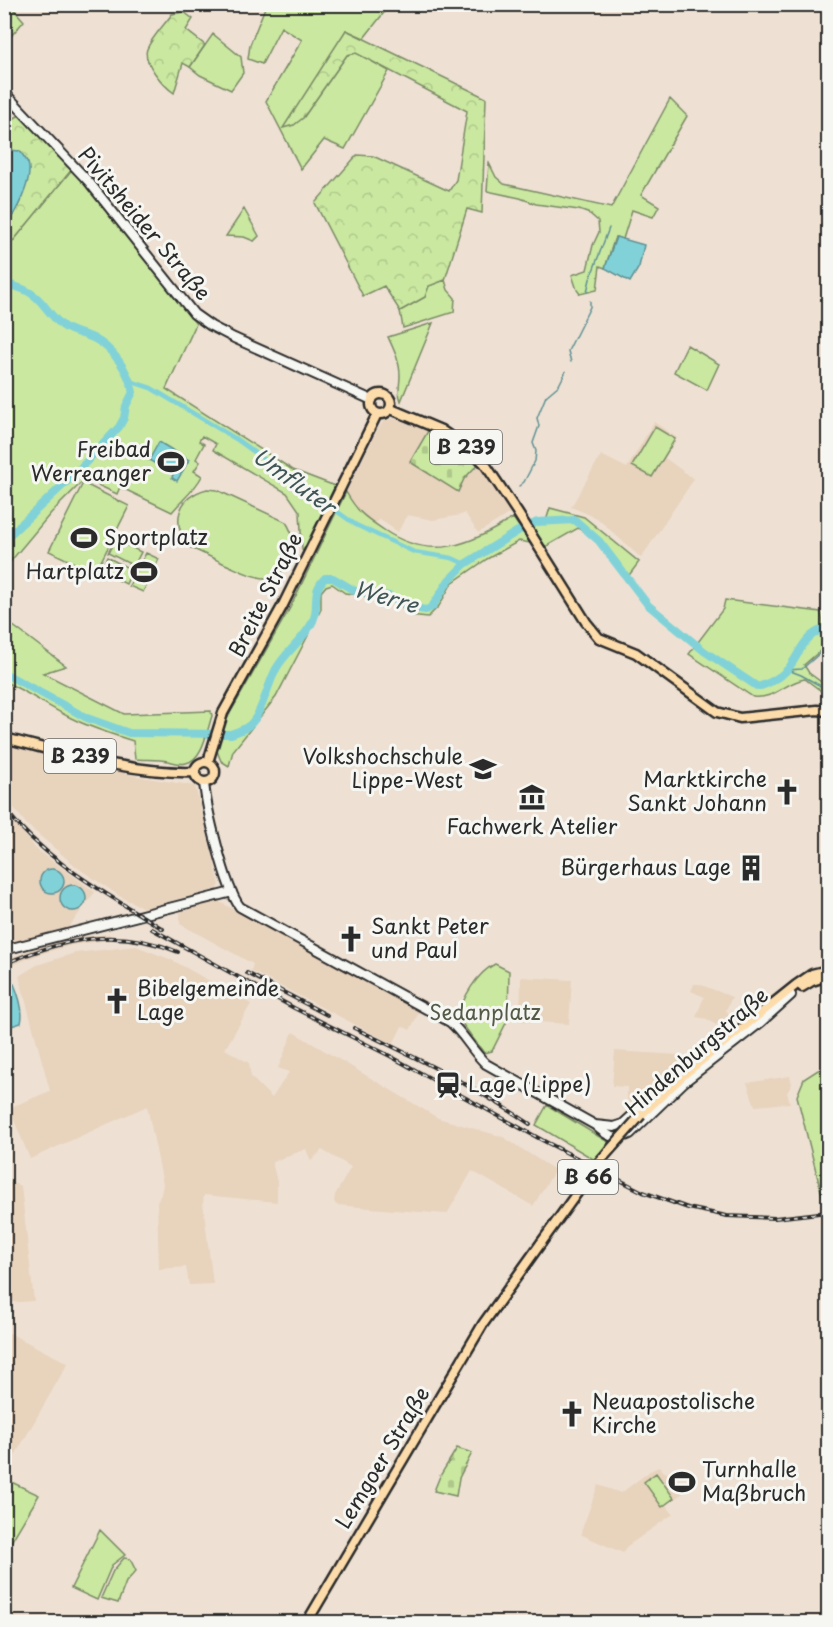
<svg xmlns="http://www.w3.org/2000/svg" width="833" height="1627" font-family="'Playpen Sans',sans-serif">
<defs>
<pattern id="forest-crowns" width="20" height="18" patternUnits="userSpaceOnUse" patternTransform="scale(1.5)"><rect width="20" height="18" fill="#cae8a0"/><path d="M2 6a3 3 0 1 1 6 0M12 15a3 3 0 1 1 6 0" fill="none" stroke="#aec78a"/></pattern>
<pattern id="cemetery-stones" width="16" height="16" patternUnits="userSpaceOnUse" patternTransform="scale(1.5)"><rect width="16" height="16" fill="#cae8a0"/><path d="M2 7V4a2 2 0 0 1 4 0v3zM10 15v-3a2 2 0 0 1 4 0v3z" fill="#aec78a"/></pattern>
</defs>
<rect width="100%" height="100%" fill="#eee1d3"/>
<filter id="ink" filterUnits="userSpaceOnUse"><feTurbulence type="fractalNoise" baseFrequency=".0167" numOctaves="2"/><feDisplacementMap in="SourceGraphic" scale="12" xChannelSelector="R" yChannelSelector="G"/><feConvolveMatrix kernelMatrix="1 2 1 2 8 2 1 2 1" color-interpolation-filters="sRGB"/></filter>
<g filter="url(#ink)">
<path fill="#e8d3bd" d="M393,418L428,431L410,462L464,479L478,464L510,513L478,533L465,513L461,515L433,520L407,515L398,532L379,519L376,524L356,510L346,492L378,429L383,422Z
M654,422L677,438L665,458L694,479L641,558L597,518L571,507L601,455L627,468Z
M5,743L136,776L195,786L220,885L217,889L144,908L121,897L78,868L27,825L5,796Z
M4,810L36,849L95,892L69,927L5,944Z
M218,901L420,1010L410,1030L402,1026L393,1044L251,971L253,964L180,924V912Z
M109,934L111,940L72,945L40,954L5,968V960L34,949L65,939Z
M136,946L172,960L251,1004L225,1049L249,1063L251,1077L272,1098L289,1072L278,1068L293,1032L438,1118L503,1137L555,1170L533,1206L472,1171L447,1214L394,1210L336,1205L334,1201L335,1195L351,1167L322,1150L311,1161L306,1149L272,1162L277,1182V1202L204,1195L203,1203L213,1284L189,1285L186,1267L159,1269L157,1202L161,1194L163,1184L147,1106L30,1159L9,1108L50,1091L19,976L37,965L75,953Z
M521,977L572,980L569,1024L520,1021Z
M694,984H699L732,997L726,1010L729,1014L716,1025L707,1019L696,1017L704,997L691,991Z
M615,1051L679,1055L685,1063L636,1108L627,1099V1087L612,1086Z
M790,1076L792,1084L787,1093L790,1103L755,1106L747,1083Z
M9,1182L21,1186L34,1301L5,1303L4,1183Z
M5,1331L68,1363L5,1473Z
M660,1466L661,1470L671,1475L669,1479L686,1491L666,1505L673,1514L626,1547L623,1553L582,1535L581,1532L598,1485L621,1493L650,1471Z"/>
<path fill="#cae8a0" stroke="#7a8a66" stroke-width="1.5" d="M5,4L10,5L24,21L5,43Z
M266,5H390L364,38L346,30L303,118L347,55L357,53L389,71L345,149L324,140L301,169L266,101L302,40L281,27L262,64L248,59L250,45Z
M213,34L241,57L243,73L231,90L200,75L190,67Z
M670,99L687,116L641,195L659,206L653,217L632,210L623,239L615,237L605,268L600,266L597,290L580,294L577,290L572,275L587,270L593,245L599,232L598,221L590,214L579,210L536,204L520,198L487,191L489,163L496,177L504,184L611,208Z
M73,168L107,208L196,324L166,389L293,470L335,486L305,552L302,550L300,512L287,493L213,450L216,444L202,436L199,441L204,444L196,459L200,462L194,471L202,476C195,490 183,499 172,512L120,487L117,494L85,479L51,513L5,568V538L10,532L5,525V251Z
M244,209L259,236L254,241L244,237L226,236Z
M445,280L448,290L455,298L454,312L403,328L400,311L425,297L428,286Z
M433,323L401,401C397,392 400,385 400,376C400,362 394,350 388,337Z
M687,345L719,364L707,390L674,372Z
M655,427L675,439L652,477L632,466Z
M83,483L129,506L95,573L49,551Z
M207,489L217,490L286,522C293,533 298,549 290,561C273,591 248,574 225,564C213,558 200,552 187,546C172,521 177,497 207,489Z
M346,492C358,513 365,517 384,530C432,562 469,545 513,518L522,531L537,522L546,521L550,508L584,517L639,562L627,578L599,541L578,528L547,546L519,541L487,559L452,583L439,606L428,617L409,615L402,607L388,599L345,593L332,584L326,586L321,592V609L313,626L276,697L233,751L229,766L221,761L217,751L224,724L290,608Z
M115,540L141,552L134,566L108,553Z
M146,553L159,559L143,592L129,586Z
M107,557L132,570L126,584L100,571Z
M725,600L821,612L823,624L828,623V644L804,665L809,673L828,687V696L805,679C785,682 774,700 753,697L689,654L723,609Z
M4,619L66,666L43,673L124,714L211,711L212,716C207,730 203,760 186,763C180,765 173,762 168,761C158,759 145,760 135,759L133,741C111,734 91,728 71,718C48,707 28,692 5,682Z
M495,964L509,971L508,1019L492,1051L484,1053L458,1018C462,998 477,973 495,964Z
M818,1070H828V1202H825L822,1195L797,1096L804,1079Z
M547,1105L608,1142L595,1160L536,1125Z
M656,1473L674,1498L662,1507L644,1482Z
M5,1479L39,1495L5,1552Z
M100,1530L125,1555L112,1565L97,1600L71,1588Z
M124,1558L130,1559L136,1571L126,1582L118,1603L101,1598L113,1571Z"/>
<path fill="url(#forest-crowns)" stroke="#7a8a66" stroke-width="1.5" d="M184,12L193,19L186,30L205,45L190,67L183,63L174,93C164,86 142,62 147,49C152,37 165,24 172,14Z
M346,30L486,98L482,213L467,209L445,280L429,286L425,297L400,311L384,286L363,296L315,203L357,155L373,156L449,191L456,180L467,111L356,53L347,55L303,118L294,125L283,128Z
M20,115L73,168L5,251V229L17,209L27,181L20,151L5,150V123Z"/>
<path fill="url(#cemetery-stones)" stroke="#7a8a66" stroke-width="1.5" d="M428,431L459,448L478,464L464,479L458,492L410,462Z
M457,1448L472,1453L459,1478L456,1496L434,1491L440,1476Z"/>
<path fill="#81d2d8" stroke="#5f8f93" stroke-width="1.5" d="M5,150L20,151C22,154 26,159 28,163C34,180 14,215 5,229Z
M616,237L644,245L639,267L630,282L605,268Z
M159,442L189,460L177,481L172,478L173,474L149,460Z
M40 881a12 12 0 1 1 24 0a12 12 0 1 1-24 0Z
M60 898a13 13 0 1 1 26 0a13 13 0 1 1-26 0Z
M9,984H14C19,996 24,1012 21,1023L5,1028V986Z"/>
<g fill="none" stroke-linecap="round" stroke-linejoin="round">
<path stroke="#5f8f93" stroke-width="1.5" d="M587,292L590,279L609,228
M571,362L568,351L590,307V301
M519,486L524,482L535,461L536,451L533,443L539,426L537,418L546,396L559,385L566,371
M787,670L802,669L828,646
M788,670L801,675L828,690"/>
<path stroke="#81d2d8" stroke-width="4.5" d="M130,381L151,388L236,439L356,525L414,552L452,558L465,564"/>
<path stroke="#81d2d8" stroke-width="8" d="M4,283C18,287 31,290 41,302C48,310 54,319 63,326C73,333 82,333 93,338C113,348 128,370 133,392L126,406L124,418L119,427L75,474L4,540
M4,673L87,718L129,733L231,734C239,731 249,728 254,720C263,708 268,684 276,669C286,651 304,640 313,621C320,604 310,593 325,578H333L355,591L389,596L408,607L426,610L432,607L449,580L465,564L518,531L537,522L575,520L599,541L648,605L704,651L758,687C769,683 779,679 787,670C802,652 801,636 828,627"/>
<g stroke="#2b2b2b" stroke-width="12">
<path id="secondary" d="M4,92L89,182L194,314L211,326L234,338L372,400
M204,782C206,807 225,888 240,907L450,1022C464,1034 472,1051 486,1064L595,1125C606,1135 615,1142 630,1134L684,1082L761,1022L791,995
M4,950L232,892
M595,1125L614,1127L623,1124L682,1070L715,1046"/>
</g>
<g stroke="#2b2b2b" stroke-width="13">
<path id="primary" d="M371 404a10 10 0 1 1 20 0a10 10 0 1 1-20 0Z
M391,409L441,430L473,452L485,464L517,512L586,622L599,638L636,653L717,712L740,718L817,710L828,711
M4,738C66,753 131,774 195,772
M195 772a10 10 0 1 1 20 0a10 10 0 1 1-20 0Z
M208,762L223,713L283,605L377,414
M802,987L812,981L828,976
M641,1115L685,1074L796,985L812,974L828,970
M307,1622L483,1324L541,1243"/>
</g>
<use href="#secondary" stroke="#f6f6f2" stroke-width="8"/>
<use href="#primary" stroke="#fddcac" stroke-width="8"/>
<g stroke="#2b2b2b" stroke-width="4">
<path id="rail" d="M4,808C46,862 106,893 163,929
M152,929L294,1008L390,1056L542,1140L643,1192L688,1208L727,1216L775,1218L828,1212
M4,964C63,939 117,926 178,952
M247,973L327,1015
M354,1028C415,1057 474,1086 530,1124"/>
</g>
<use href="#rail" stroke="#f6f6f2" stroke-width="1.5" stroke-dasharray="4.5" stroke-linecap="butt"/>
<g stroke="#2b2b2b" stroke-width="13" stroke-linecap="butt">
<path id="primary-bridge" d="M541,1243L600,1161L641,1115"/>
</g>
<use href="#primary-bridge" stroke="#fddcac" stroke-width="8"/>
</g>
</g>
<defs>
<g id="stadium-bare" transform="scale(2.07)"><path d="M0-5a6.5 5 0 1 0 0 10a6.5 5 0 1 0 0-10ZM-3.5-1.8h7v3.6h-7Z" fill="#2b2b2b" stroke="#f6f6f2" stroke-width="2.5" paint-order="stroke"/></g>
<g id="university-bare" transform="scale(2.07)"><path d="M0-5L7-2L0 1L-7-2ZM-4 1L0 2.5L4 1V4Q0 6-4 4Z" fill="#2b2b2b" stroke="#f6f6f2" stroke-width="2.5" paint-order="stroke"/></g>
<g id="church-bare" transform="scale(2.07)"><path d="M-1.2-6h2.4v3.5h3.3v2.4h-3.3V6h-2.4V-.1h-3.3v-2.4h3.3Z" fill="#2b2b2b" stroke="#f6f6f2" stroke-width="2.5" paint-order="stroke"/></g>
<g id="museum-bare" transform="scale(2.07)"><path d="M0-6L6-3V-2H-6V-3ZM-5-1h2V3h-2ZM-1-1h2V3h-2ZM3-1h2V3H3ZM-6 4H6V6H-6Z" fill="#2b2b2b" stroke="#f6f6f2" stroke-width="2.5" paint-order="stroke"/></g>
<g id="building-bare" transform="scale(2.07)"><path d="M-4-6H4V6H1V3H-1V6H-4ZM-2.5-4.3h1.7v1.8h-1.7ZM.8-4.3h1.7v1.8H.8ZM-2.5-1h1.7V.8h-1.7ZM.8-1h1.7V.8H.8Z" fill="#2b2b2b" stroke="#f6f6f2" stroke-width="2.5" paint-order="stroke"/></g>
<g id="station-bare" transform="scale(2.07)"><path d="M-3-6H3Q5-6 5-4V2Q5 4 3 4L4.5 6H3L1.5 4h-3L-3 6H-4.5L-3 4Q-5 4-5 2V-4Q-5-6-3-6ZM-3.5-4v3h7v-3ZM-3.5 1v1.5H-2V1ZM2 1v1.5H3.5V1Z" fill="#2b2b2b" stroke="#f6f6f2" stroke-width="2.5" paint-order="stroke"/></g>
</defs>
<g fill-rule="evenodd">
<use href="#stadium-bare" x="171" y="462"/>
<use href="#stadium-bare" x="84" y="538"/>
<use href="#stadium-bare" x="144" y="572"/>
<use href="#university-bare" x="483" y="769"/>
<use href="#church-bare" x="787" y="792"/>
<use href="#museum-bare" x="532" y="797"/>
<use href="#building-bare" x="751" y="868"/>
<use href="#church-bare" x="351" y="939"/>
<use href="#church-bare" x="117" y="1001"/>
<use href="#station-bare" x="448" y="1085"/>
<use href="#church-bare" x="572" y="1414"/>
<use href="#stadium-bare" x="682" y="1482"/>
</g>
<g text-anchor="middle" stroke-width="6" stroke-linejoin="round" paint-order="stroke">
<g fill="#f6f6f2" stroke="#686867" stroke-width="1.5">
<rect x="430" y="430" width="72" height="34" rx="4.5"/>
<rect x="44" y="739" width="72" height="34" rx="4.5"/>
<rect x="558" y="1160" width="60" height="34" rx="4.5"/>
</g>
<g font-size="20" font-weight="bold" fill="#2b2b2b">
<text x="466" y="454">B 239</text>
<text x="80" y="763">B 239</text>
<text x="588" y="1184">B 66</text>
</g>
<g font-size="21" fill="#2b2b2b" stroke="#f6f6f2">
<text transform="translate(144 224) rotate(50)" y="7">Pivitsheider Straße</text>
<text transform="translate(266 595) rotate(-63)" y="7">Breite Straße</text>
<text transform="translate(697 1052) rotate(-41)" y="7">Hindenburgstraße</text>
<text transform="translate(383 1458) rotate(-59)" y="7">Lemgoer Straße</text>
</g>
<g font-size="21" fill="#2b2b2b" stroke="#f6f6f2" text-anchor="start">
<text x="151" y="457" text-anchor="end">Freibad<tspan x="151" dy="24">Werreanger</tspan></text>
<text x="104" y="545">Sportplatz</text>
<text x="124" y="579" text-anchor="end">Hartplatz</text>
<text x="463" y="764" text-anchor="end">Volkshochschule<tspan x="463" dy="24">Lippe-West</tspan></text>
<text x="767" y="787" text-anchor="end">Marktkirche<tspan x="767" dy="24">Sankt Johann</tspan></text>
<text x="532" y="834" text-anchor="middle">Fachwerk Atelier</text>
<text x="731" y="875" text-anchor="end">Bürgerhaus Lage</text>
<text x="371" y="934">Sankt Peter<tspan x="371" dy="24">und Paul</tspan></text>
<text x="137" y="996">Bibelgemeinde<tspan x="137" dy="24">Lage</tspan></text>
<text x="468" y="1092">Lage (Lippe)</text>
<text x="592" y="1409">Neuapostolische<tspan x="592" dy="24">Kirche</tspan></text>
<text x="702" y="1477">Turnhalle<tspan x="702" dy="24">Maßbruch</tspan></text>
</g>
<g font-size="21" fill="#535a48" stroke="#f6f6f2">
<text x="485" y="1020">Sedanplatz</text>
</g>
<g font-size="22" font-style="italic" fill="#405556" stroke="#f6f6f2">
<text transform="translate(294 481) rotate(36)" y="8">Umfluter</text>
<text transform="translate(386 597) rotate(16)" y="8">Werre</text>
</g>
</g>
<rect width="833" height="1627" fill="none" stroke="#f6f6f2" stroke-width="24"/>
<rect x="12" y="12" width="809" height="1603" fill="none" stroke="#2b2b2b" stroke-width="2" filter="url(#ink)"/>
</svg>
